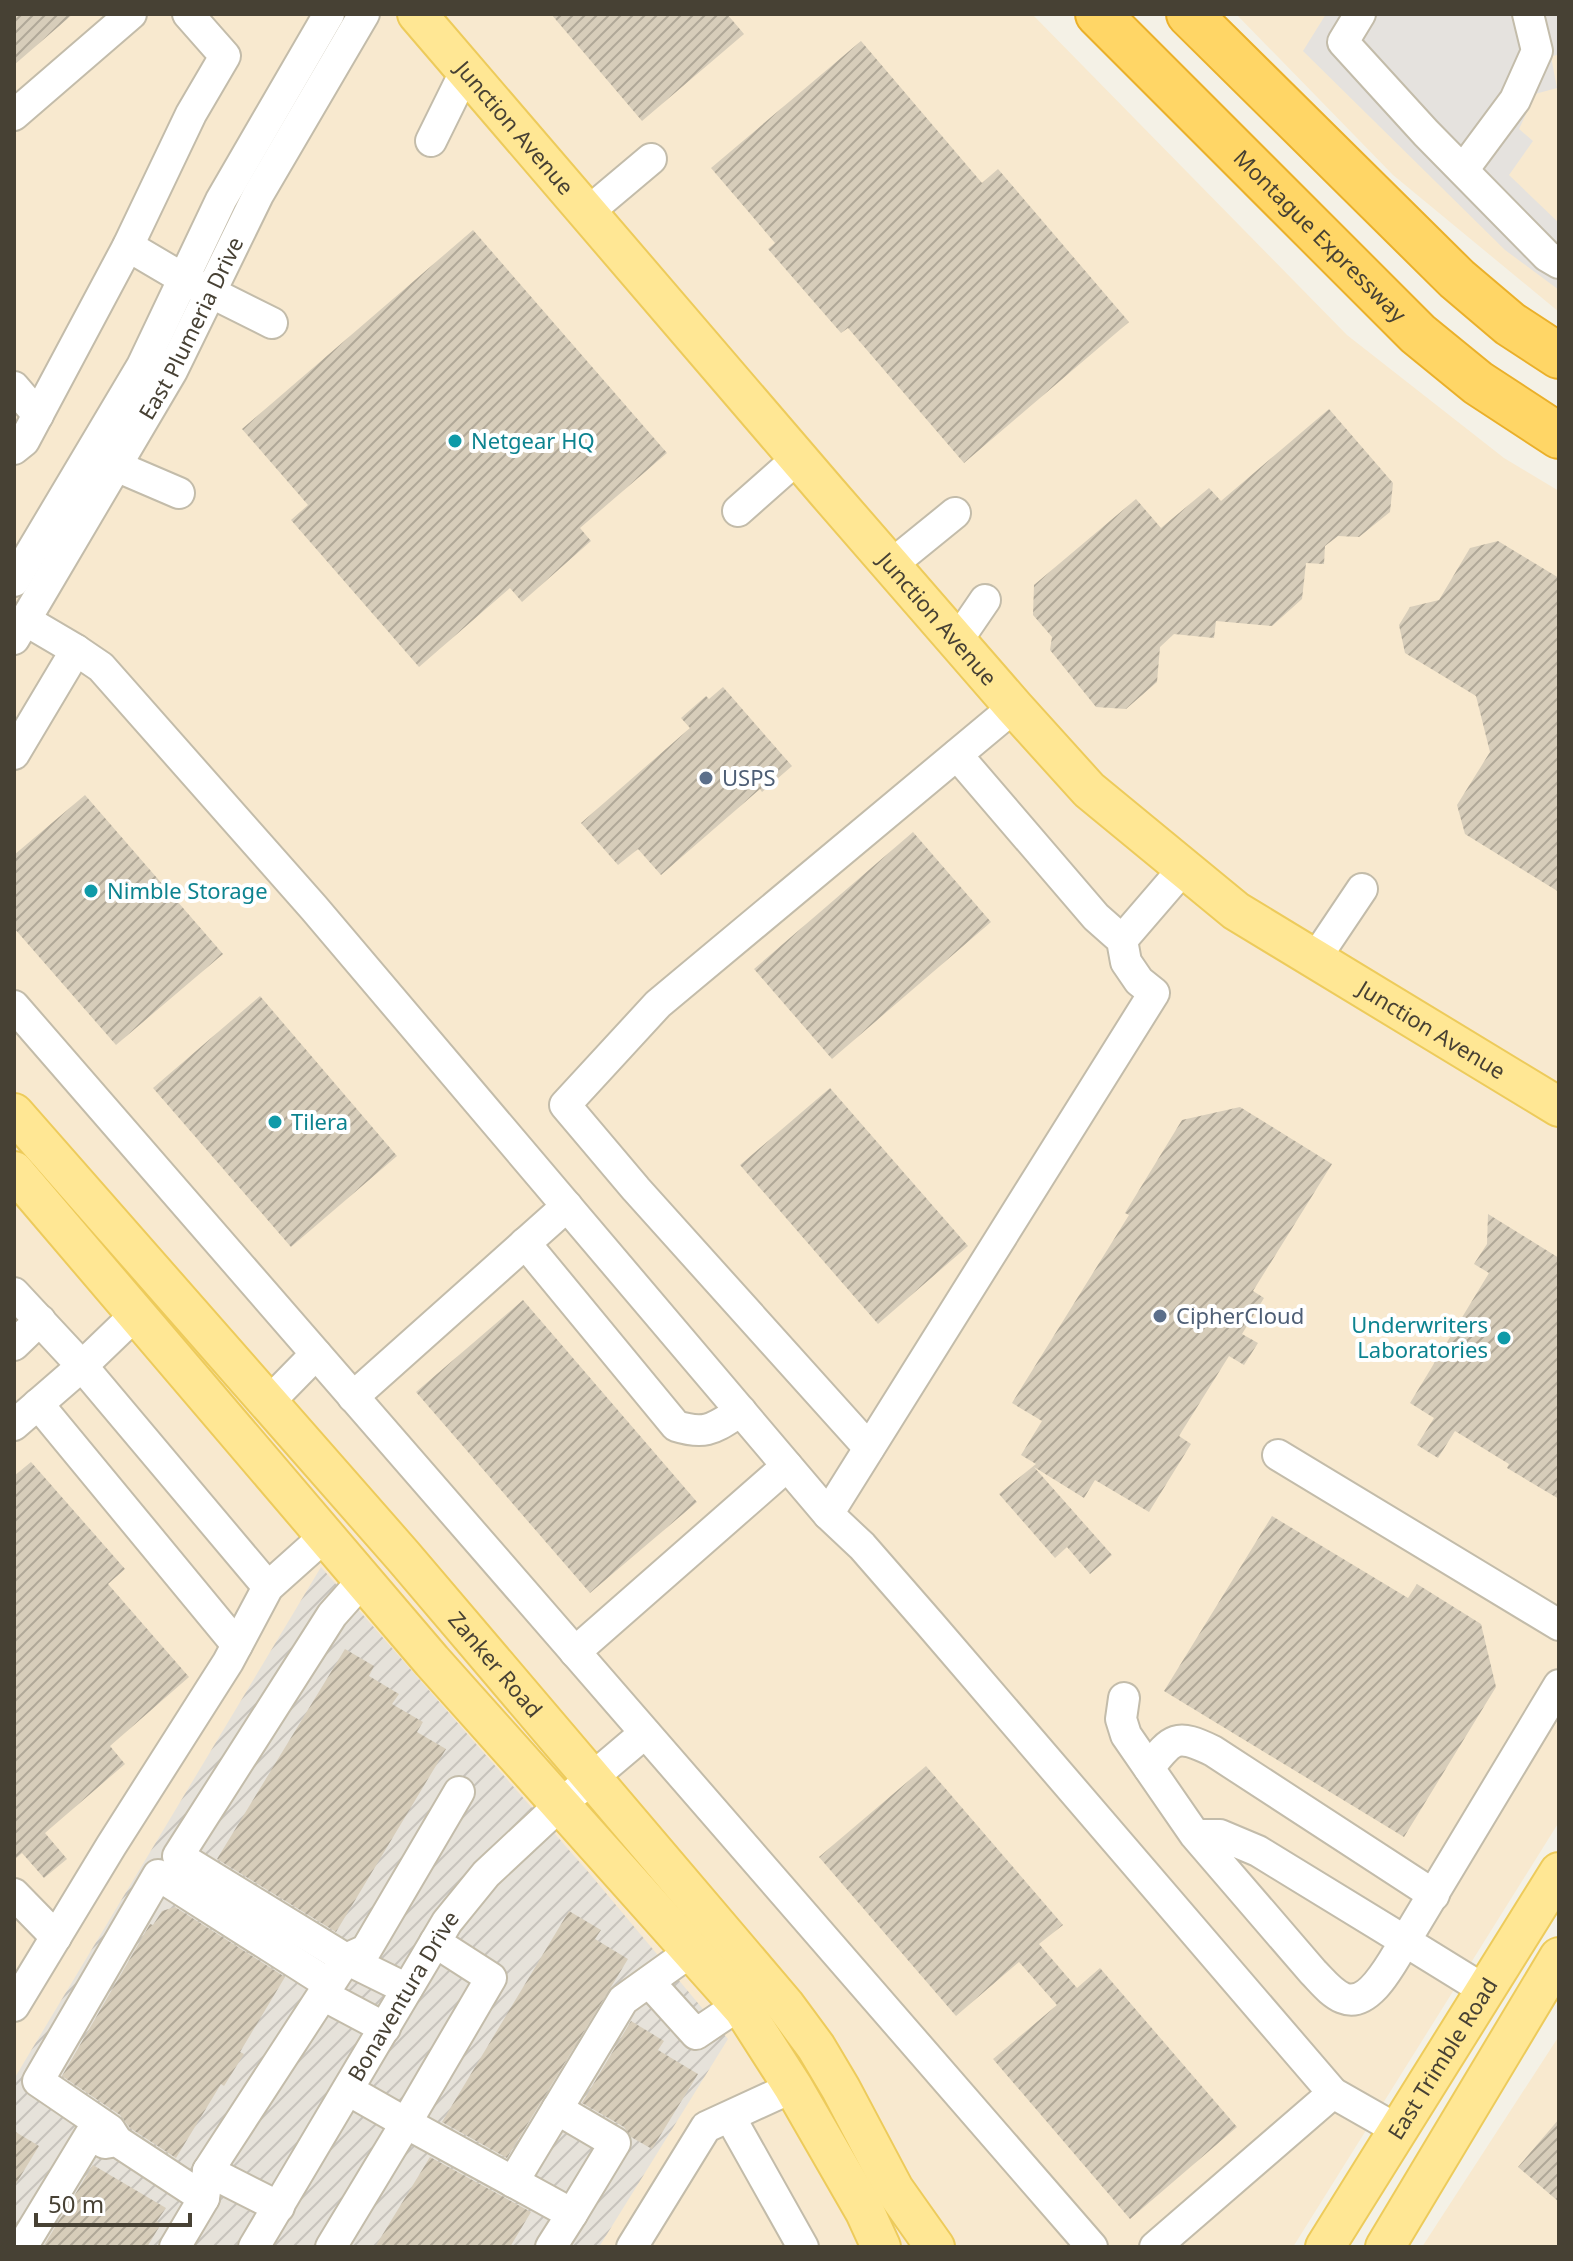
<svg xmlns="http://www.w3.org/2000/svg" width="1573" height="2261" font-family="'Noto Sans',sans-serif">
<defs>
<pattern id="industrial-furrows" width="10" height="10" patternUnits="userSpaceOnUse" patternTransform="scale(2)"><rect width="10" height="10" fill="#e6e2da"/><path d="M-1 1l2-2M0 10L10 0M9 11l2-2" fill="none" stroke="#c7c3bc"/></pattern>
<pattern id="building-hatch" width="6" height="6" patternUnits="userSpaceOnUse" patternTransform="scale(2)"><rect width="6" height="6" fill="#d7cdba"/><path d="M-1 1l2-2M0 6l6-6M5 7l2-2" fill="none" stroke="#b0a898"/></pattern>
</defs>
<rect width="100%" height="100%" fill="#f4f1e6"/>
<path fill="#f8e9cf" d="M14,14H1032L1347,335L1504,458L1559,491V1822L1293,2247H14Z
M1236,14H1559V312L1393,175Z
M1559,2036V2247H1422Z"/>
<path fill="url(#industrial-furrows)" d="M321,1567L590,1874L728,2039L599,2247H14V2079Z"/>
<path fill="#e5e2de" d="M1326,14H1559V54L1551,57L1557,88L1524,97L1526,114L1519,129L1533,141L1509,175L1559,223V290L1505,250L1303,51Z"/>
<path fill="url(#building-hatch)" d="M14,14H73L14,65Z
M551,14H727L744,34L642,121Z
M861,41L982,183L998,169L1129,322L964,463L848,328L841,333L768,249L775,243L711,168Z
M473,230L667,453L580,528L591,541L522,602L510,588L419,667L291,520L308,505L242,429Z
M1329,409L1393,483L1390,512L1359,537L1338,536L1325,546L1324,564L1306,563L1302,599L1272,626L1216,621L1214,638L1174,634L1160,647L1157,682L1126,709L1096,707L1050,650L1052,637L1033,615L1034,585L1136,499L1161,528L1209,488L1221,501Z
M1498,541L1559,578V892L1465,834L1457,805L1490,752L1476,696L1405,653L1399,625L1410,607L1439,600L1470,548Z
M723,687L792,766L762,792L760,789L661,875L638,849L618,865L581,823L690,728L681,718L706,696L709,699Z
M85,795L223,954L116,1045L14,928V855Z
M913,832L991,922L832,1059L754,969Z
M260,996L397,1156L291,1247L153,1088Z
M830,1088L968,1246L878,1324L740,1165Z
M1240,1107L1332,1164L1253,1291L1264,1298L1242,1334L1258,1343L1244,1365L1229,1356L1179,1436L1191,1444L1149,1512L1095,1480L1084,1498L1034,1467L1112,1555L1090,1574L1067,1547L1055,1558L999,1494L1036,1464L1021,1455L1042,1421L1012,1403L1129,1215L1125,1213L1182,1120Z
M1488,1214L1559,1258V1499L1507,1468L1509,1464L1455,1431L1438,1458L1417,1445L1434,1418L1410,1403L1489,1273L1474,1264L1487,1244Z
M523,1300L697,1502L590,1593L416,1392Z
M31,1462L125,1569L108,1584L189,1677L110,1746L125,1764L45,1833L67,1859L44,1878L22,1853L14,1860V1476Z
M1272,1516L1408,1598L1417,1584L1481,1624L1496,1687L1404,1837L1164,1691Z
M345,1649L374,1666L369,1676L399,1694L392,1704L423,1722L417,1732L446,1749L336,1932L217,1859Z
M926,1766L1063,1925L1039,1944L1077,1988L1100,1968L1237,2127L1130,2219L993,2059L1057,2005L1019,1962L956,2016L819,1857Z
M175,1907L285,1977L240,2052L244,2054L224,2086L221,2084L176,2158L130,2128L120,2115L62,2076L150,1924L153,1925L162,1911Z
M569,1911L601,1930L595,1939L628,1959L507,2158L442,2122Z
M631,2021L664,2041L658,2050L698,2074L652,2149L631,2137L624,2127L582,2103Z
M1559,2119V2202L1518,2167Z
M14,2131L39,2146L14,2187Z
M430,2157L531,2212L510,2247H375Z
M93,2165L166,2208L157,2221L161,2224L147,2247H43Z"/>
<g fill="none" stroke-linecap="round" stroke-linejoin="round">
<g stroke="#c3bcaa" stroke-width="34">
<g id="minor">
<path d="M1360,14L1343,42L1426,133L1547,256L1559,263"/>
<path d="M14,115L131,14"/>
<path d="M431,141L466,70"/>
<path d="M1463,170L1515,100L1537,51L1528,14"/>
<path d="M588,212L651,159"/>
<path d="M128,246L184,279L272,323"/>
<path d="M14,387L38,415"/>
<path d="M14,449L24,441L128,246L191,114L225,56L188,14"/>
<path d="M116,466L179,493"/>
<path d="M738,511L799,457"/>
<path d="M891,565L955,513"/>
<path d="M14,581L142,366L221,200L329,14"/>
<path d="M25,620L76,650L101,667L314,908L828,1514L862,1546L931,1625L1333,2093L1398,2130"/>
<path id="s1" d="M14,639L172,371L258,195L364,14"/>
<path d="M957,641L985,600"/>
<path d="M14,754L76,650"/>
<path d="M1122,940L1184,868"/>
<path d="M1315,959L1362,889"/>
<path d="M14,1006L1092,2247"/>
<path d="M525,1243L676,1426C708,1436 715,1427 741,1411"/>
<path d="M14,1293L82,1366L268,1587"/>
<path d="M14,1345L40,1320"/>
<path d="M353,1397L567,1206"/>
<path d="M268,1403L316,1354"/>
<path d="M38,1404L237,1645"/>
<path d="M14,1425L82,1366L136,1314"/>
<path d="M869,1448L636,1189L565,1105L658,1004L1014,707"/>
<path d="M1278,1455L1559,1625"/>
<path d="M828,1514L1154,993L1139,981L1126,962L1122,940L1096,917L957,755"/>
<path d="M363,1580L332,1615L178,1856L346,1959L407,1989"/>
<path d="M575,1652L787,1466"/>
<path d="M1124,1698L1121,1719L1126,1735L1195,1835L1313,1972C1322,1981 1331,1993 1343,1998C1370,2009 1393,1960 1405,1941L1258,1851L1220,1835H1195"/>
<path d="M1149,1768C1172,1738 1176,1733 1213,1751L1434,1895"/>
<path d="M14,1894L56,1937"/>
<path d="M435,1942L491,1978L406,2123L572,2214L551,2247"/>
<path d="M649,1982L696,2034L739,2005"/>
<path d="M1486,1991L1405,1941L1559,1685"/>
<path d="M323,1995L385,2028"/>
<path d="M14,2006L111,1846L228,1662L268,1587L325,1536"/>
<path d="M557,2109L615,2143L572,2214"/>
<path d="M730,2117L803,2247"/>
<path d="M117,2141L110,2130L38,2081L158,1875L329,1984"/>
<path d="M208,2171L279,2207"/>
<path d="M513,2182L623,2000L690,1952"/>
<path d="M22,2247L90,2135L105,2143L117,2141L204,2198"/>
<path d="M175,2247L204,2198L208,2171L346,1959L366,1950L459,1792"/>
<path id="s2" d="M254,2247L447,1922L486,1874L560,1805L645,1733"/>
<path d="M331,2247L406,2123L348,2090"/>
<path d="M632,2247L706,2127L793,2087"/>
<path d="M1155,2247L1333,2093"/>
</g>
</g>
<g stroke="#edcb5b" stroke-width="42">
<g id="major">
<path id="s3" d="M417,14L828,493L1014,707L1089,790L1236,911L1559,1107"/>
<path id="s4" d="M14,1113L403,1556L785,2005L816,2047L841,2089L894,2189L935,2247"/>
<path d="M14,1171L432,1661L743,2009L793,2087L865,2212L881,2247"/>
<path id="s5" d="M1325,2247L1559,1872"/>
<path d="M1385,2247L1559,1957"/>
</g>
</g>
<g stroke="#eab02a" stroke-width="48">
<g id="highway">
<path id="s6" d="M1098,14L1418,334L1478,383L1559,436"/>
<path d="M1189,14L1457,279L1510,324L1559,356"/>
</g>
</g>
<use href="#minor" stroke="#fff" stroke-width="30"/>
<use href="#major" stroke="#ffe794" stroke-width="38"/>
<use href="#highway" stroke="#ffd666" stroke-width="44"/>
</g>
<g fill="#0f9aa8" stroke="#fff" stroke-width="3">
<circle cx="455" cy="441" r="8"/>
<circle cx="91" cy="891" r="8"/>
<circle cx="275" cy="1122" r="8"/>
<circle cx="1504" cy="1338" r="8"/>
</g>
<g fill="#5c6f8a" stroke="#fff" stroke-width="3">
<circle cx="706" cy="778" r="8"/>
<circle cx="1160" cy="1316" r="8"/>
</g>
<g text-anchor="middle" stroke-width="8" stroke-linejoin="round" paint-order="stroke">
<g font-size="22" fill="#474134" stroke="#fff">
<text dy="8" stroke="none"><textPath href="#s3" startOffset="150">Junction Avenue</textPath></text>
<text dy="8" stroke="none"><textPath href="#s6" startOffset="314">Montague Expressway</textPath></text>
<text dy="8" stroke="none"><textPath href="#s1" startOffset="358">East Plumeria Drive</textPath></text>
<text dy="8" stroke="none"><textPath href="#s3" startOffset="798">Junction Avenue</textPath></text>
<text dy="8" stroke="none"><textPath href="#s3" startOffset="1446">Junction Avenue</textPath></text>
<text dy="8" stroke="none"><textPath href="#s4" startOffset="732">Zanker Road</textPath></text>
<text dy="8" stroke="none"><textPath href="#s2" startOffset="292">Bonaventura Drive</textPath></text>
<text dy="8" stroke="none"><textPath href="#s5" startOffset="222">East Trimble Road</textPath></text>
</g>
<g font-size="22" fill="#0d838f" stroke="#fff" text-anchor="start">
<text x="471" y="449">Netgear HQ</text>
<text x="107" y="899">Nimble Storage</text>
<text x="291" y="1130">Tilera</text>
<text x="1488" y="1333" text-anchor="end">Underwriters<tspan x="1488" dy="25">Laboratories</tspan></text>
</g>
<g font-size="22" fill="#4e5e75" stroke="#fff" text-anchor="start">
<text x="722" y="786">USPS</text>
<text x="1176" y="1324">CipherCloud</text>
</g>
</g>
<rect width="1573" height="2261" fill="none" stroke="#474134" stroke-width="32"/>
<path d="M36 2213v12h154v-12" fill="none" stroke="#474134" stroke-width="4"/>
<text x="48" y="2213" font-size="24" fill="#474134" stroke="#ffffff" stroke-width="6" paint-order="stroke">50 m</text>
</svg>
